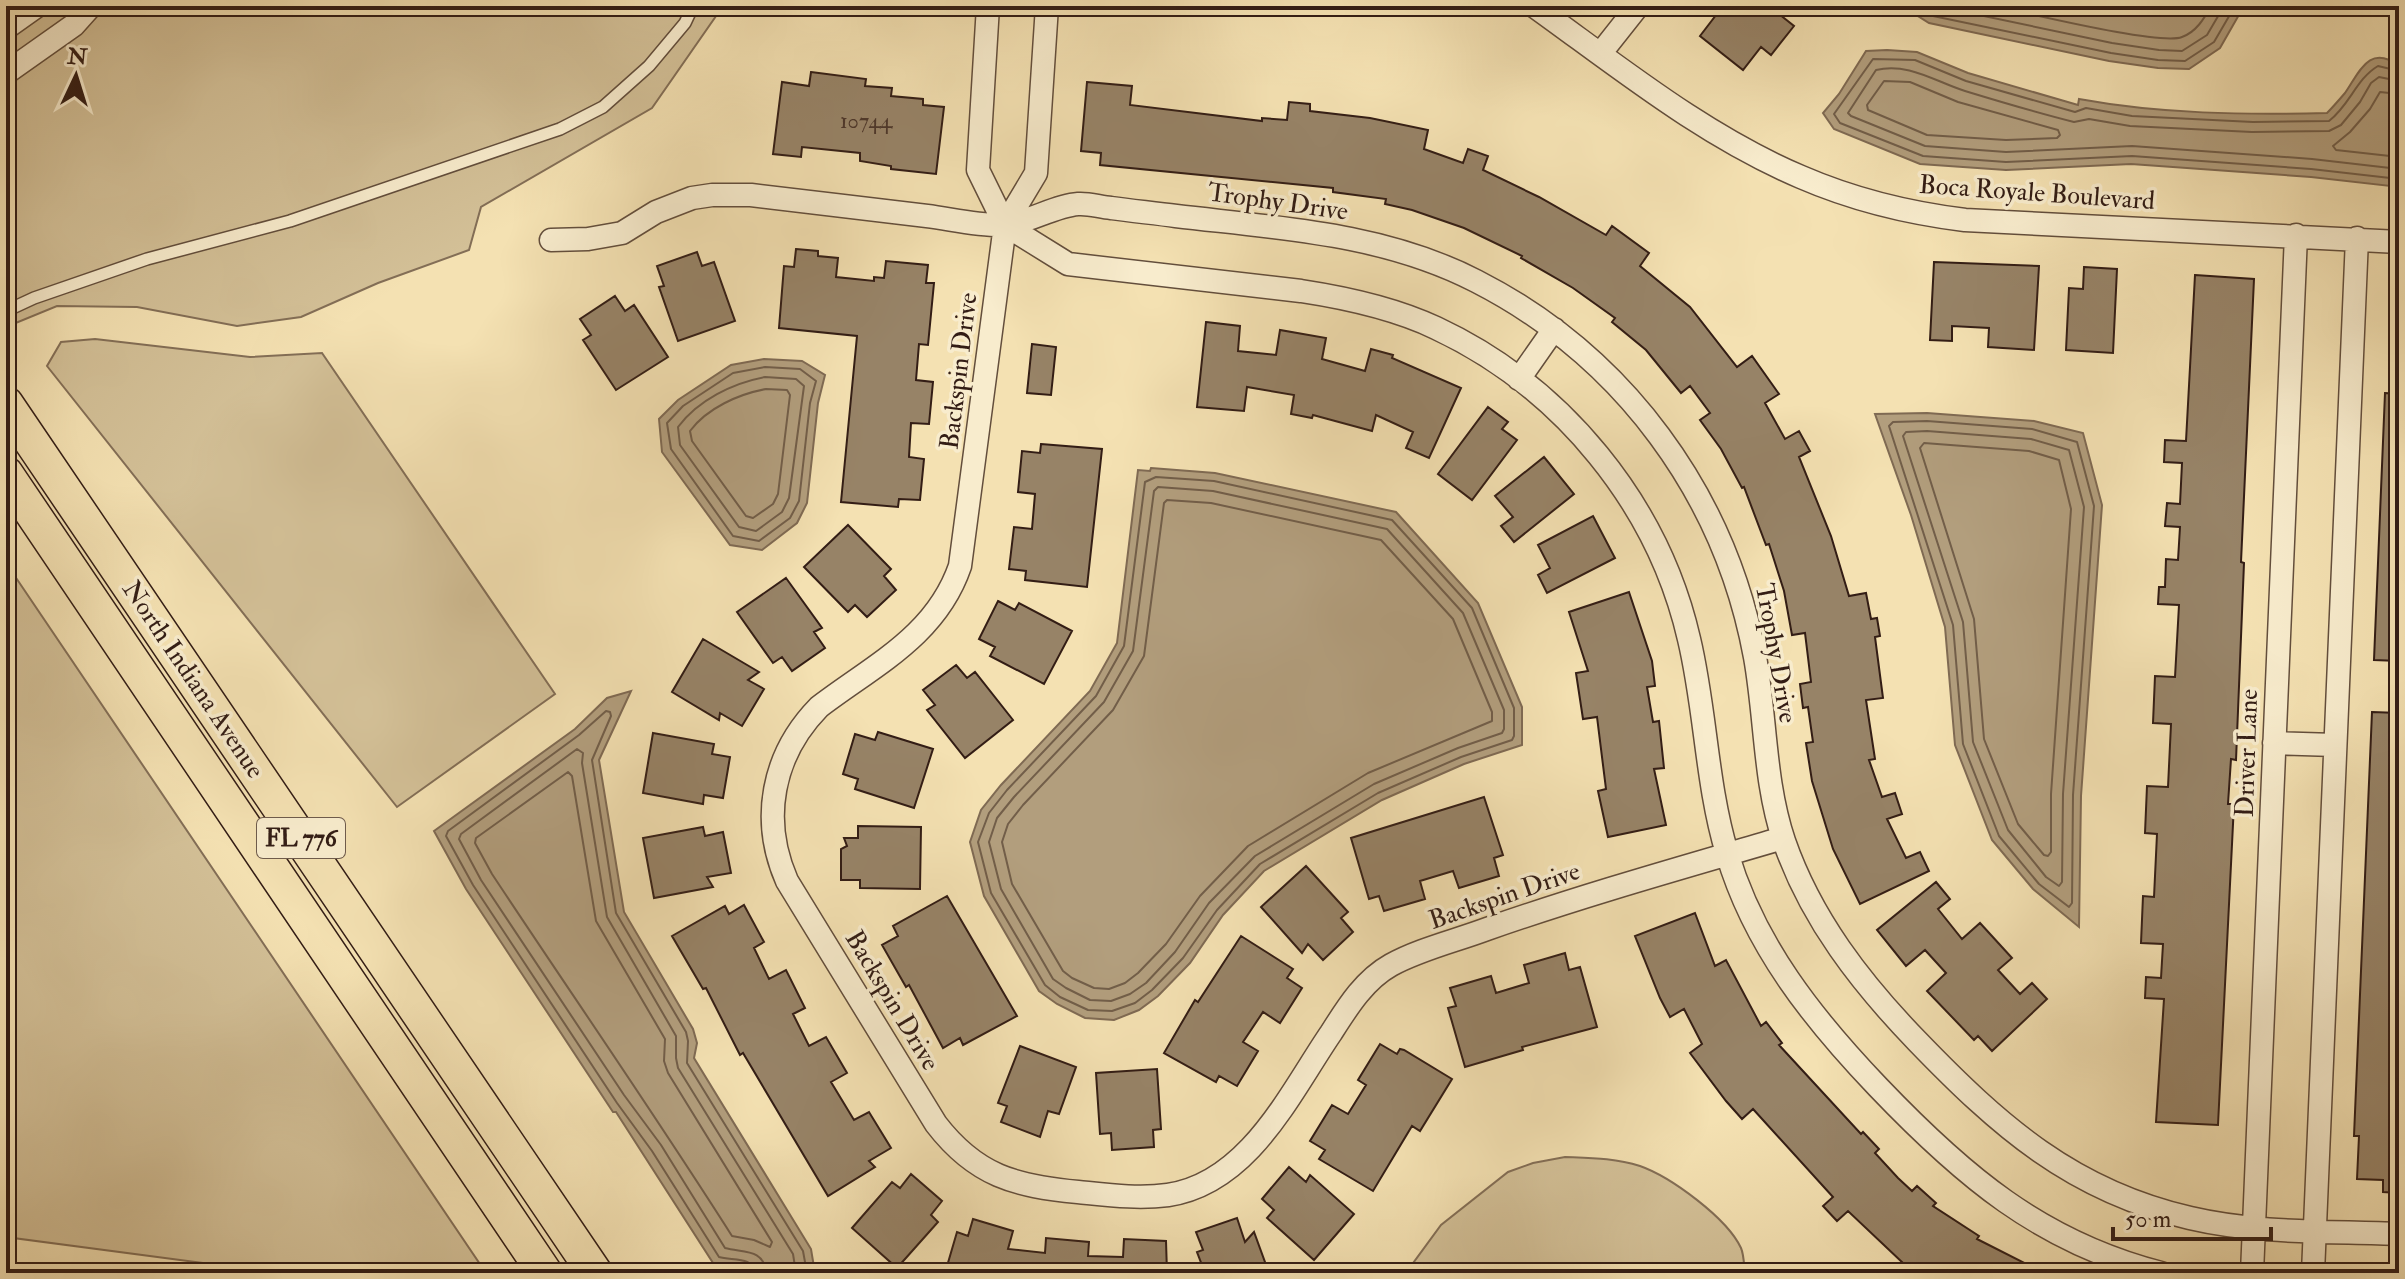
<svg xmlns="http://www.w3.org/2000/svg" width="2405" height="1279" font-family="'IM FELL Double Pica',serif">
<rect width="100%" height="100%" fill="#f4e1b2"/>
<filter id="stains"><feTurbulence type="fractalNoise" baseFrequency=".0025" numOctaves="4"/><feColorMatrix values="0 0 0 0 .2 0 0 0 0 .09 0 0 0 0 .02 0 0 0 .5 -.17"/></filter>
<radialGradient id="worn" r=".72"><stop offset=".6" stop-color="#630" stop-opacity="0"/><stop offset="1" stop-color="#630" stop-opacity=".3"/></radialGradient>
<path fill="#d3c097" stroke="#836e56" stroke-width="2" d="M6,6H723L652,108L481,207L469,250L378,283L301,317L237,326L137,307L57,306L6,327Z
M95,339L250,357L322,353L555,694L397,807L47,366L61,342Z
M6,563L486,1273H278L6,1237Z
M1565,1157C1591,1158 1615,1158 1640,1166C1671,1177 1727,1218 1741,1248C1744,1255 1744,1266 1745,1273H1410L1411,1266L1441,1225L1508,1172L1533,1163Z"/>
<path fill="#b29e7d" stroke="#7f6a53" stroke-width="2" d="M1902,6H2244L2220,48L2189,69L2158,68L2109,61L1929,23Z
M1887,50L1917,52L1968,73L2078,105L2079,99C2161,114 2244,115 2327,113C2333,107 2339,100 2345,93C2359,73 2369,43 2399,66V187L2311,177L2131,164L2006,170L1920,164L1834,129L1823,113L1839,94L1866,51Z
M764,359L802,361L825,375L818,403L807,503L797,523L762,550L730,545L662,452L659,419L678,400L731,365Z
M1927,413L2034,421L2083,433L2102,505L2081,796L2079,927L2033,889L1992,840L1955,745L1945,627L1911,515L1875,414Z
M1151,468L1215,473L1396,512L1478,603L1522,707V745L1464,764L1382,800L1264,871L1223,915L1190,963L1158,996L1139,1010L1114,1020L1085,1018L1057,1004L1039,991L984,896L970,842L981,810L1001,785L1090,691L1117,643L1138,470L1150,471Z
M631,691L599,760L624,912L693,1029L697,1043L694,1058L811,1249L815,1273H785L715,1266L616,1112H613L466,889L434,831L575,729L607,698Z"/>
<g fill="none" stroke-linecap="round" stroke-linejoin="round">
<path stroke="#725e49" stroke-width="2" d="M1917,6L1933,16L2111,53L2158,60L2185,61L2214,42L2235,6
M1936,6L2112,43L2159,50L2182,51L2207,35L2224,6
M1993,6C2024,12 2160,46 2182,37C2196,32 2204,19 2211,6
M2399,71L2378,66C2356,79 2350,105 2329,121L2253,122L2132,116L2086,108L2075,112L1966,81L1915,60L1873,59L1834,114L1840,123L1923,156L2006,162L2132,156L2311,169L2399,179
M1884,81L1910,82L1958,102L2058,130L2060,135L2057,138L2006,140L1927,135L1868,110L1867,105Z
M2399,81L2379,77L2371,83L2360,102L2341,125L2329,131L2252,132L2130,126L2089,119L2074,122C2038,113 2001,102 1965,91C1936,82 1908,62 1876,70L1848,113L1851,116L1925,146L2006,152L2132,146L2312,159L2399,169
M2399,94L2380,92L2370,109L2350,132L2333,146L2336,150L2399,157
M765,367L800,369L816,381L810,403L799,501L790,518L759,541L733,536L671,449L667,423L683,406L733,373Z
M765,377L796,379L804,386L789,498L782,512L756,531L739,527L680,445L678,427C698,400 733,383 765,377Z
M766,389L787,390L790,395L778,494L773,504L753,518L746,516L692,441L690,431C707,408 739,394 766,389Z
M1927,421L2032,429L2077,442L2094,506L2073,795L2072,903L2069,907L2039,884L1999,836L1963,744L1953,625L1889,426L1893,422Z
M1927,431L2031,439L2069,450L2084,507L2063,794L2062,882L2059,886L2046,877L2008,830L1973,742L1963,622L1903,436L1906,432Z
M1924,443L2029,451L2059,460L2071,509L2051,794V852L2048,856L2044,855L2018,824L1984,739L1974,619L1920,448Z
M1156,477L1214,481L1392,520L1472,608L1514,708V736L1512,740L1461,757L1378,793L1260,864L1217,910L1183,958L1152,990L1135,1003L1112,1011L1088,1010L1060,997L1045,985L991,893L978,842L989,813L1007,790L1096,696L1124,646L1145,482Z
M1158,487L1213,491L1387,529L1463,613L1504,710V729L1502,733L1458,748L1374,784L1255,856L1209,903L1175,952L1146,983L1130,994L1111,1001L1090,1000L1066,988L1053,979L1001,889L989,842L997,818L1014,797L1104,702L1133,651L1154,491Z
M1167,500L1211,503L1381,540L1453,619L1492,712V721L1368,773L1248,846L1200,896L1166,944L1138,973L1125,983L1109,989L1094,988L1072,978L1063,971L1012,884L1002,842L1008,824L1023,805L1113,710L1144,656L1164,503Z
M568,772L572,776L596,921L665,1039L664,1061L668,1073L772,1242L770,1247L754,1240L732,1236C654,1113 572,995 492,874L475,843L476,838Z
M756,1273C753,1256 732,1261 719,1257L652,1151L617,1103L473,885L446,836L448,831L579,735L606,711L610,712L611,716L592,760L616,913L686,1032L688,1041L687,1063L803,1251L807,1273
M766,1273C764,1248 743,1253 725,1248L661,1145L624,1095L481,880L459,839L461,834L577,749L583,753L582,763L607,917L676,1036V1058L678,1068L793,1254L796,1273"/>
</g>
<path fill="#978367" stroke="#331d15" stroke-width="2" d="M1723,6H1769L1794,26L1771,55L1761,47L1743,70L1700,36Z
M811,72L866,79L865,86L892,88L891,96L923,99V105L944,107L936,174L891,169V166L860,161V153L802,147L801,157L773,154L782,82L809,86Z
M1087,82L1132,86L1130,105L1262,121V118L1287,120L1289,102L1310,104V111L1370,118L1428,130L1424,149L1463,163L1468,149L1488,156L1483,170L1539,197L1606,235L1612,226L1649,253L1640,266L1690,307L1737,367L1752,356L1779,394L1765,403L1785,439L1799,431L1810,451L1799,457L1831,536L1849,596L1866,593L1871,619L1877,618L1880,636L1875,637L1883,698L1866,700L1875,759L1869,760L1882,797L1895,793L1902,814L1887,819L1906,858L1920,852L1929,871L1860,904L1833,849L1812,781L1806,743L1813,742L1808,707L1803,708L1800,684L1811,682L1805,633L1792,635L1784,591L1769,544L1766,545L1744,487L1742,488L1721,449L1700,420L1710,413L1690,386L1681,393L1646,350L1612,322L1615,318L1573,288L1521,258L1522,256L1464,228L1412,210L1385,204L1386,199L1333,192V188L1100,165L1101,153L1081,151Z
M796,249L818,251V256L838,258L836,277L874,281V277L884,278L886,261L928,265L926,283H934L928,345L919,344L916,380L933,382L929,424L911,423L909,457L924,459L920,500L899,499L898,507L841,502L857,336L779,328L784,266L794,267Z
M697,252L702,266L714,262L735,321L678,341L659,287L664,286L657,266Z
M1934,262L2039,266L2034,350L1988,347L1989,328L1952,326V341L1930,340Z
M2084,267L2117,269L2113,353L2066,350L2069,288L2083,289Z
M2195,275L2254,279L2241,562L2244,563L2236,760L2231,759L2228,804H2234L2218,1125L2156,1122L2164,999L2145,998L2146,977L2161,978L2163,944L2141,943L2143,896L2154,897L2157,834L2145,833L2147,786L2168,787L2171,724L2153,723L2155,676L2175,677L2179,605L2158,604L2159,587H2165L2166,559L2178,560L2180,527L2165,526L2167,503L2180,504L2182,463L2164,462L2165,440L2186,441Z
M615,296L625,311L634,305L668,357L616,390L583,340L591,335L580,319Z
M1206,322L1240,326L1238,351L1276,355L1280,330L1326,338L1322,359L1365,371L1371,349L1393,355L1392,358L1461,388L1429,458L1406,448L1413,432L1376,415L1372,431L1313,415L1312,418L1291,414L1294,395L1247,387L1244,411L1197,407Z
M1032,344L1056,347L1051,395L1027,393Z
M2385,393L2399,394V661L2374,660Z
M1488,407L1508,422L1502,429L1517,440L1472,500L1438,474Z
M1041,444L1102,449L1087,587L1025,580L1026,571L1009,569L1014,527L1032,529L1035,494L1018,492L1022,451L1040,453Z
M1544,457L1574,494L1514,542L1501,526L1513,517L1495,496Z
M1593,516L1615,558L1547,593L1538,575L1550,568L1538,545Z
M848,525L891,569L884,576L896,590L867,617L855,605L848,612L804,567Z
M786,578L822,628L814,632L825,648L792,671L782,657L773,663L737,612Z
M1629,592L1652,661L1655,686L1647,687L1653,722L1659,721L1664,768L1654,769L1666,825L1608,837L1598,791L1606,789L1597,717L1583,719L1576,673L1588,671L1569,612Z
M998,601L1015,610L1019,603L1072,631L1044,684L990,656L995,647L979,639Z
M703,639L759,672L748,680L764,689L742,726L720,713L719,720L672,692Z
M956,665L967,678L975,672L1013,720L965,758L927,710L935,705L923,690Z
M2372,712L2399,713V1193L2383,1192V1180L2357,1179L2359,1136H2354Z
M878,732L933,749L914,808L855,789L858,779L843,774L855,734L875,740Z
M653,733L714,744L712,754L730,757L723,798L704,795L703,804L643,793Z
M1484,797L1503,855L1494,858L1499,876L1459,888L1453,871L1420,881L1425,899L1384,911L1379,896L1369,899L1351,838Z
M858,826L921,827L920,889L860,888V880H841V849L847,846L844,838H858Z
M703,827L705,836L723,832L731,873L707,877L713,887L654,898L643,838Z
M1306,866L1348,912L1341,918L1353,932L1323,960L1308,944L1302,953L1261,907Z
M1936,882L1950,899L1938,909L1962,939L1980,923L2012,958L1998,970L2020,994L2032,983L2047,999L1992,1051L1978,1036L1974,1040L1927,991L1946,973L1925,950L1906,966L1877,930Z
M947,896L1017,1016L963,1045L960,1038L943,1048L909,985L906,987L882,945L898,936L893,926Z
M744,905L764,942L754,948L769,979L786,970L805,1008L793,1014L809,1046L826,1037L847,1073L831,1082L854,1120L869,1112L891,1148L869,1161L875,1167L828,1196L743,1053L740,1055L706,988L703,989L672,936L725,906L729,914Z
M1695,913L1715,966L1726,960L1761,1026L1766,1022L1782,1043L1779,1045L1861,1134L1863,1132L1879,1149L1875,1153L1898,1178L1912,1191L1917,1186L1936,1203L1933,1206L1979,1236L1977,1239L2044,1273H1899L1904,1264L1848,1211L1837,1221L1823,1206L1833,1197L1753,1109L1742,1119L1726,1101L1690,1053L1702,1044L1684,1009L1670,1017L1660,998L1635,936Z
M1241,936L1293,969L1287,978L1302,988L1280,1023L1263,1012L1243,1042L1258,1051L1237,1086L1219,1076L1216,1082L1164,1053L1195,1000L1198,1002Z
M1565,953L1569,970L1580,967L1597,1027L1522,1047L1523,1050L1465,1067L1448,1008L1456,1006L1450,988L1491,976L1496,993L1529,983L1524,965Z
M1380,1044L1397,1054L1400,1049L1404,1050L1452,1079L1420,1131L1412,1126L1373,1191L1319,1159L1325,1150L1310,1141L1332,1105L1348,1114L1366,1085L1358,1080Z
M1020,1046L1076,1067L1059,1114L1048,1111L1040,1137L1001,1122L1007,1106L998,1103Z
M1157,1069L1161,1129L1153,1130L1154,1147L1112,1150L1111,1133L1100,1134L1096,1073Z
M1289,1167L1306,1182L1310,1175L1354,1214L1314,1260L1267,1218L1274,1210L1262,1199Z
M911,1174L942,1201L931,1215L938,1222L897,1268L852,1228L892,1182L900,1188Z
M1237,1218L1245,1242L1254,1232L1269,1273H1205L1197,1252L1203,1250L1196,1232Z
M973,1219L1013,1231L1008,1249L1045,1253L1046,1238L1089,1242L1088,1256L1123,1257L1124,1239L1166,1241L1167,1273H945L957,1232L968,1236Z"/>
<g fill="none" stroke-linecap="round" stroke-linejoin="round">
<g stroke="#634e3c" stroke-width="14">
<path id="service" d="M6,311L34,298L147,259L290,221L560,129L603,107L649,66L685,23L693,6"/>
</g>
<g stroke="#634e3c" stroke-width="25">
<path id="minor" d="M988,6L978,170L1005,225
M1047,6L1036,173L1005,225L960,566C936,636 874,665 819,707C772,755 760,820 787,881L936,1124C976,1176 1015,1186 1078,1192C1108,1195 1138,1199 1168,1195C1249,1183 1290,1093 1331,1033C1347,1008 1364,980 1391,965C1420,949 1455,941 1487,929C1584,895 1684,867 1783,838
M1534,6C1619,67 1704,136 1801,177C1854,200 1908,213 1965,220L2399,242
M6,28L37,6
M1600,54L1638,6
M6,73L74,25L91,6
M1005,225L1068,264L1301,291C1347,298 1394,308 1436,328C1562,387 1658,504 1689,639C1706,710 1706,783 1727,853C1754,945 1813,1019 1878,1087C1962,1175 2040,1242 2161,1273
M551,240L588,239L622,233L656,212L692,198L712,195H751C810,202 868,209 927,216C951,219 979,226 1003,225C1029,223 1053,206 1078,204C1088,203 1100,207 1111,208C1132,211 1154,213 1176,216C1278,228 1383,233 1476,281C1623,356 1725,494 1755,657C1766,718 1764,782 1784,841C1811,919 1861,983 1917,1041C1999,1126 2072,1191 2190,1218C2258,1234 2330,1231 2399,1234
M1519,379L1554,329
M2274,743L2335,745
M2252,1273L2296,235
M2313,1273L2357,238"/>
</g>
<g stroke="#331d15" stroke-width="37">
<path id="primary" d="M6,404L595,1273
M6,474L545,1273"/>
</g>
<use href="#service" stroke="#f8eccd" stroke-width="11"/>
<use href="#minor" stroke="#f8eccd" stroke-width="22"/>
<use href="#primary" stroke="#f4e1b2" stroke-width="34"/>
</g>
<g text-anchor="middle" stroke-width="7" stroke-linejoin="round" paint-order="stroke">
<g font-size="22" fill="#4c362a">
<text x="866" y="128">10744</text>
</g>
<rect fill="#f8eccd" stroke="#6e5b4c" stroke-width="2" x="257" y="818" width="88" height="40" rx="6"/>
<g font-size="24" font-weight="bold" fill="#331d15">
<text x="301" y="846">FL 776</text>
</g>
<g font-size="26" fill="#331d15" stroke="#f8eccd">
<text transform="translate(2037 192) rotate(4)" y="9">Boca Royale Boulevard</text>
<text transform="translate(1278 201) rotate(8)" y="9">Trophy Drive</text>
<text transform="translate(958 371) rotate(-83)" y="9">Backspin Drive</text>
<text transform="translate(1777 653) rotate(80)" y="9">Trophy Drive</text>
<text transform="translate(194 679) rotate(56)" y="9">North Indiana Avenue</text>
<text transform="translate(2246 753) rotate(-88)" y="9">Driver Lane</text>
<text transform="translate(1504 895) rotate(-19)" y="9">Backspin Drive</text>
<text transform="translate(893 1000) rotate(59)" y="9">Backspin Drive</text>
</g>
</g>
<rect width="2405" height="1279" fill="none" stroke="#f4e1b2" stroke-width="32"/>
<rect x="8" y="8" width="2389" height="1263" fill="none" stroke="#331d15" stroke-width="4"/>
<rect x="16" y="16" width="2373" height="1247" fill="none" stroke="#331d15" stroke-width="2"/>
<g transform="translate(76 76) rotate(4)" stroke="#f8eccd" stroke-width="6" paint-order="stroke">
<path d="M0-6L14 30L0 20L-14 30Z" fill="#331d15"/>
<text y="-12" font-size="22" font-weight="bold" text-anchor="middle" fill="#331d15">N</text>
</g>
<path d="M2113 1227v12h158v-12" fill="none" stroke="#331d15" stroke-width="4"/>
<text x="2125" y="1227" font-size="24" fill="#331d15" stroke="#f8eccd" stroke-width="6" paint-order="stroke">50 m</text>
<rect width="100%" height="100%" filter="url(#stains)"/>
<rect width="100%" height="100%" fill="url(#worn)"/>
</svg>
